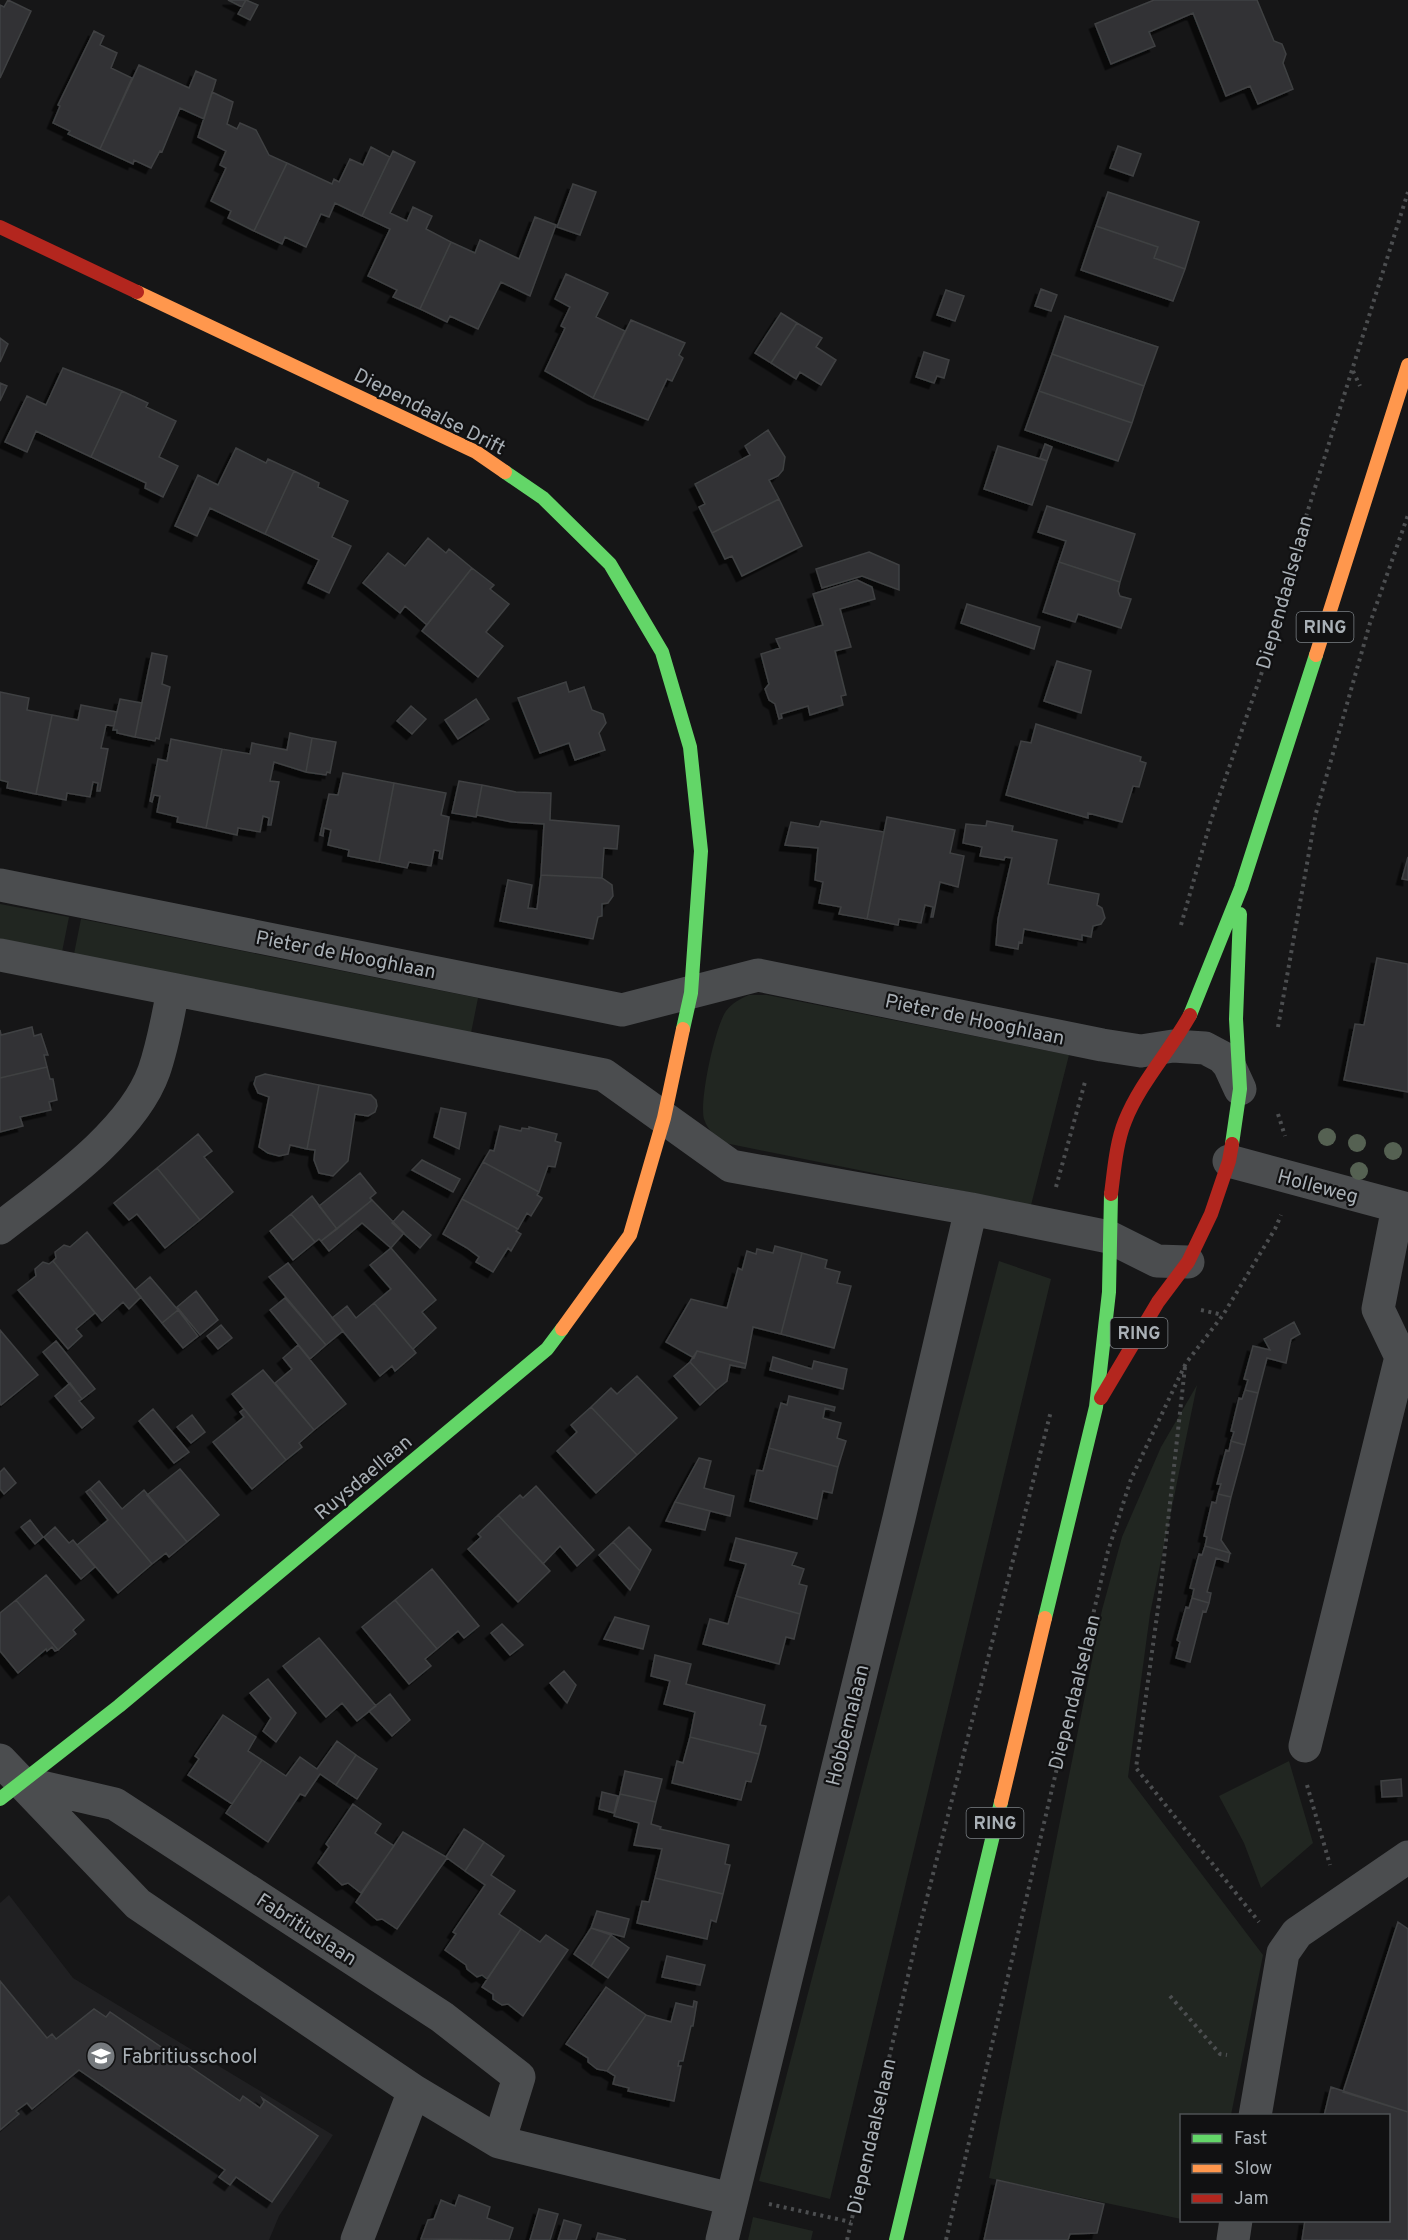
<svg xmlns="http://www.w3.org/2000/svg" width="1408" height="2240" font-family="Overpass,sans-serif">
<defs>
<filter id="shadow"><feDropShadow dx="-5.5" dy="5.5" stdDeviation="0" flood-color="#0009"/></filter>
</defs>
<rect width="100%" height="100%" fill="#161617"/>
<path fill="#202022" d="M9,1895L73,1978L333,2135L279,2216L269,2240H0V1903Z"/>
<path fill="#212621" d="M0,904L69,917L62,952L0,940Z
M81,919L478,998L471,1033L74,954Z
M749,995H767L1069,1055L1031,1205L725,1143C715,1136 708,1131 704,1119C699,1101 715,1027 726,1011C732,1003 740,999 749,995Z
M999,1261L1051,1279L830,2199L759,2181Z
M1197,1385L1150,1614L1128,1777L1263,1955L1231,2115L1182,2116L1181,2219L989,2178L1102,1610L1122,1537L1161,1447Z
M1289,1761L1313,1843L1261,1888L1244,1843L1219,1796Z
M753,2217L813,2231L811,2240H748Z"/>
<path fill="#323334" stroke="#3f4143" stroke-width="1.5" filter="url(#shadow)" d="M8,0L31,11L0,78V5L4,7Z
M228,0H246L242,7Z
M246,0L258,5L250,20L238,14Z
M1154,0H1257L1274,41L1282,44L1286,54L1283,63L1293,89L1258,104L1250,86L1226,96L1193,13L1149,32L1155,46L1111,64L1095,24Z
M94,31L104,36L100,45L117,53L111,68L132,78L100,149L68,134L70,131L53,123L60,106L58,105Z
M139,65L189,88L196,71L216,80L204,119L180,108L162,152L160,151L151,168L134,160L133,164L100,149Z
M212,92L233,102L227,124L237,129L240,123L256,130L269,155L287,163L254,231L228,218L231,211L211,201L226,168L220,165L226,151L198,137Z
M1118,146L1141,154L1133,176L1110,168Z
M371,147L390,157L362,216L335,203L329,217L321,214L306,247L285,237L282,244L254,231L287,163L332,184L334,179L339,182L350,159L363,165Z
M393,151L415,162L390,213L407,221L413,207L432,216L426,229L451,242L420,309L393,297L397,290L368,276L390,229L362,216Z
M573,184L596,192L580,235L557,227Z
M1108,192L1199,222L1185,269L1154,258L1158,247L1096,226Z
M535,217L556,225L530,296L501,282L478,329L450,316L447,322L420,309L451,242L475,253L480,240L519,259Z
M1096,226L1158,247L1154,258L1185,269L1173,301L1081,270Z
M566,274L608,293L596,317L625,331L593,398L545,371L565,328L561,326L570,307L555,299Z
M1041,289L1057,295L1051,311L1035,306Z
M946,290L964,296L955,321L937,315Z
M781,313L797,323L771,363L755,353Z
M1065,316L1158,347L1144,386L1052,354Z
M631,320L685,343L679,355L683,358L672,381L667,379L648,420L593,398Z
M797,323L822,338L816,347L836,360L821,385L800,372L796,379L771,363Z
M0,338L8,344L0,362Z
M924,352L949,360L944,378L937,376L934,383L916,377Z
M1052,354L1144,386L1132,423L1039,391Z
M63,368L122,391L91,457L36,431L27,452L5,442L27,396L46,405Z
M0,383L7,386L0,401Z
M122,391L148,403L146,407L176,421L159,457L178,466L163,497L145,488L146,483L91,457Z
M1039,391L1132,423L1118,461L1025,430Z
M768,430L785,457L783,470L778,476L769,480L779,499L712,533L699,507L705,504L695,484L750,455L745,446Z
M1045,444L1052,447L1047,461L1040,458Z
M998,446L1047,461L1032,505L984,489Z
M236,448L266,463L268,459L294,471L265,534L210,508L197,536L175,526L198,475L218,485Z
M294,471L319,483L318,487L348,501L332,537L351,546L329,593L308,583L319,560L265,534Z
M779,499L802,546L742,576L732,556L725,559L712,533Z
M1047,506L1135,534L1120,582L1059,562L1066,541L1038,532Z
M428,538L446,553L449,549L472,568L427,625L405,606L400,613L363,583L388,553L405,566Z
M869,552L899,565V590L862,576L822,588L816,569Z
M1059,562L1120,582L1118,591L1120,596L1131,599L1121,628L1078,614L1075,622L1043,612Z
M472,568L494,585L490,589L509,604L486,632L503,646L478,677L422,631Z
M857,580L872,587L875,599L840,609L851,647L835,651L846,695L841,696L843,705L810,715L808,706L781,714L782,718L779,719L775,704L769,700L765,689L769,684L761,654L780,648L776,639L823,625L813,594Z
M967,604L1040,627L1034,649L961,623Z
M152,653L167,656L162,684L170,687L159,739L156,738L155,741L135,737Z
M1057,661L1091,671L1081,713L1044,701Z
M566,682L569,692L584,687L592,710L603,714L606,723L599,733L605,750L575,760L569,743L540,753L518,698Z
M0,692L29,698L27,710L52,715L36,794L7,788L8,782L0,780Z
M120,699L142,703L135,737L117,733V730H113Z
M476,699L489,719L458,739L445,720Z
M81,705L117,712L114,726L106,725L101,748L108,749L100,791H97L98,783L93,782L90,797L67,793L66,800L36,794L52,715L78,720Z
M411,706L426,719L412,734L397,721Z
M1036,724L1141,757L1140,761L1146,763L1139,787L1133,786L1122,822L1088,813V818L1006,795L1021,741L1031,743Z
M290,733L312,738L306,772L274,762L270,781L279,782L271,825H268L269,818L263,816L260,832L238,828L237,835L206,828L222,749L250,754L252,743L287,750Z
M312,738L336,742L330,773L327,772L326,775L306,772Z
M171,739L222,749L206,828L177,822L178,817L157,812L160,796L154,795L152,802L150,801L158,759L167,761Z
M343,773L394,783L379,862L348,856L349,850L328,845L331,830L324,828L323,836L320,835L329,794L338,795Z
M459,781L482,785L476,817L452,813Z
M394,783L446,793L441,815L449,817L442,859L439,858L440,851L434,850L431,866L409,862L407,868L379,862Z
M482,785L516,792L551,793L550,820L619,826L617,849L604,848L602,878L541,875L544,824L512,822L477,815L476,817Z
M887,817L955,830L950,853L964,856L958,887L940,882L933,917H931L933,907L925,905L921,923L899,919L898,925L867,919Z
M821,821L884,832L867,919L839,914L841,907L819,903L823,882L815,880L818,848L785,845L791,822L819,827Z
M987,821L1013,826L1012,831L1057,840L1048,884L1099,894L1097,905L1102,908L1105,918L1101,924L1093,926L1091,937L1082,935V940L1024,929L1022,943L1019,942L1018,949L996,945L998,919L1012,858L1005,857L1004,860L980,856L982,847L963,843L966,824L986,826Z
M1408,857V880L1402,879Z
M541,875L602,878L612,885L613,896L608,903L602,904V916L598,917L593,939L500,921L508,880L532,885L528,908L537,909Z
M1377,958L1408,964V1092L1344,1080L1355,1024L1364,1025Z
M32,1027L34,1036L41,1034L48,1055H44L47,1067L0,1078V1030L1,1035Z
M47,1067L50,1079H53L57,1100L49,1102L51,1110L20,1117L23,1126L0,1132V1078Z
M265,1074L319,1085L307,1149L290,1145L288,1154L279,1156L268,1153L259,1147L269,1097L258,1093L254,1084L256,1077Z
M319,1085L371,1095L376,1100L377,1106L375,1112L368,1116L355,1114L348,1161L333,1176L319,1173L314,1160L315,1150L307,1149Z
M441,1108L466,1113L459,1149L434,1137Z
M500,1126L521,1131L522,1128L529,1129V1127L557,1134L555,1141L561,1143L555,1167L548,1166L539,1192L483,1162L490,1150L494,1151Z
M198,1134L212,1151L204,1157L233,1192L200,1220L157,1168Z
M422,1160L460,1179L453,1192L412,1170Z
M483,1162L539,1192L537,1195L542,1198L531,1216L527,1213L518,1229L462,1199Z
M157,1168L200,1220L165,1248L137,1214L129,1220L114,1203Z
M360,1173L376,1193L370,1198L372,1200L337,1229L319,1206Z
M312,1196L337,1229L321,1241L319,1239L315,1242L291,1214Z
M462,1199L518,1229L516,1231L521,1234L511,1251L508,1248L493,1272L476,1262L479,1257L467,1248L443,1234Z
M372,1200L404,1233L391,1248L362,1223L329,1251L321,1241Z
M403,1211L431,1235L420,1248L392,1223Z
M291,1214L315,1242L293,1260L270,1231Z
M87,1232L141,1297L129,1309L123,1302L102,1321L53,1261L56,1258L55,1252L64,1245L70,1247Z
M775,1246L802,1253L781,1334L753,1327L746,1364L697,1351L694,1358L666,1342L691,1299L727,1308L738,1268L742,1270L747,1251L756,1254L757,1249L773,1253Z
M391,1248L436,1300L422,1312L436,1328L413,1349L416,1353L374,1303L391,1289L370,1265Z
M802,1253L827,1260L825,1268L840,1272L837,1283L851,1286L834,1348L781,1334Z
M53,1261L95,1313L76,1329L82,1336L68,1349L18,1290L36,1276L35,1269L43,1262L49,1264Z
M288,1263L343,1331L326,1345L269,1277Z
M150,1277L178,1310L162,1323L135,1290Z
M196,1291L218,1320L200,1335L177,1307Z
M285,1298L326,1345L310,1359L270,1310Z
M374,1303L416,1353L395,1371L392,1366L380,1376L332,1318L347,1306L356,1318Z
M178,1310L198,1336L183,1348L162,1323Z
M1294,1322L1300,1334L1291,1339L1286,1363L1267,1358L1258,1393L1245,1390L1248,1380L1244,1379L1253,1346L1270,1350L1264,1339Z
M221,1325L232,1338L218,1349L207,1336Z
M0,1330L38,1375L1,1405L0,1404Z
M56,1341L95,1389L82,1399L43,1352Z
M298,1345L346,1404L314,1430L275,1383L292,1369L283,1358Z
M697,1351L746,1364L745,1368L730,1365L727,1381L716,1390L690,1362Z
M773,1357L812,1369L814,1361L847,1369L843,1389L770,1370Z
M690,1362L716,1390L700,1405L674,1376Z
M263,1370L314,1430L299,1443L302,1447L286,1460L232,1394Z
M637,1376L677,1418L637,1455L591,1407L611,1388L617,1394Z
M70,1383L82,1399L79,1401L94,1418L82,1428L55,1396Z
M1245,1390L1258,1393L1245,1445L1231,1441L1234,1432L1231,1431L1239,1398L1242,1399Z
M789,1396L835,1407L834,1411L825,1408L823,1418L841,1423L837,1438L846,1441L838,1467L769,1448L781,1403L787,1405Z
M591,1407L637,1455L596,1493L557,1451L577,1432L571,1425Z
M153,1409L189,1452L174,1463L139,1421Z
M244,1409L286,1460L252,1489L213,1442L244,1417L240,1412Z
M192,1415L205,1432L191,1443L177,1427Z
M1231,1441L1245,1445L1231,1497L1218,1494L1221,1484H1217L1226,1450L1229,1451Z
M769,1448L838,1467L832,1493L823,1491L817,1519L750,1501L757,1470L763,1471Z
M699,1458L711,1461L704,1488L734,1496L730,1516L675,1502Z
M4,1468L16,1483L4,1494L0,1489V1472Z
M180,1469L219,1515L187,1542L147,1495Z
M99,1481L122,1509L144,1490L187,1542L169,1557L166,1553L152,1564L90,1489Z
M536,1486L594,1550L577,1566L560,1546L543,1564L498,1515L520,1495L523,1498Z
M90,1489L152,1564L118,1593L77,1545L108,1520L86,1492Z
M1218,1494L1231,1497L1221,1540L1230,1553L1205,1546L1207,1537L1204,1536L1212,1502L1216,1503Z
M675,1502L710,1511L705,1530L666,1521Z
M498,1515L550,1571L518,1602L468,1549L481,1537L478,1534Z
M30,1520L43,1537L35,1544L21,1527Z
M55,1527L69,1543L73,1540L95,1567L81,1579L44,1537Z
M629,1527L651,1550L640,1571L613,1542Z
M736,1538L797,1553L792,1565L804,1569L799,1584L807,1586L800,1614L736,1596L746,1564L730,1560Z
M613,1542L640,1571L630,1590L599,1555Z
M1205,1546L1230,1553L1228,1562L1216,1558L1207,1592L1211,1593L1209,1603L1192,1598L1194,1589L1190,1588L1199,1554L1202,1555Z
M432,1569L479,1626L464,1638L458,1631L437,1649L395,1600Z
M46,1575L84,1620L73,1630L76,1634L58,1650L16,1600Z
M736,1596L800,1614L794,1639L786,1637L779,1664L703,1644L710,1619L728,1624Z
M1192,1598L1209,1603L1206,1612L1203,1611L1190,1662L1176,1658L1180,1642L1177,1640L1186,1607L1189,1608Z
M16,1600L58,1650L55,1651L52,1647L47,1651L46,1649L18,1673L0,1651V1613Z
M395,1600L437,1649L425,1659L431,1666L409,1684L362,1627Z
M615,1617L649,1626L643,1649L604,1639Z
M502,1624L523,1645L510,1655L491,1633Z
M319,1638L376,1706L357,1721L342,1703L326,1717L283,1666Z
M655,1655L691,1664L686,1684L765,1705L760,1725L766,1726L759,1754L690,1737L695,1712L664,1704L670,1681L651,1676Z
M564,1671L576,1685L567,1703L550,1683Z
M268,1679L296,1713L276,1742L263,1731L271,1718L250,1693Z
M390,1694L410,1720L392,1736L369,1711Z
M223,1715L256,1737L248,1751L262,1760L232,1804L188,1775L199,1759L195,1756Z
M690,1737L759,1754L751,1782L746,1781L741,1800L672,1783L677,1761L683,1763Z
M337,1741L356,1755L336,1785L320,1774L305,1796L300,1794L268,1842L226,1813L262,1760L286,1776L300,1757L317,1769Z
M356,1755L377,1769L357,1799L336,1785Z
M625,1771L662,1779L656,1802L620,1794Z
M1401,1779L1402,1796L1382,1797L1381,1781Z
M602,1792L618,1796L614,1813L599,1809Z
M620,1794L656,1802L651,1824L661,1827L660,1829L729,1845L725,1864L730,1865L723,1894L655,1878L662,1849L634,1845L639,1823L614,1816Z
M353,1804L381,1824L375,1833L394,1846L361,1893L348,1883L342,1885L318,1863L329,1847L326,1844Z
M464,1829L484,1842L465,1871L447,1858L397,1929L382,1919L377,1920L356,1902L403,1832L446,1857Z
M484,1842L504,1856L491,1875L515,1891L499,1914L521,1929L487,1979L482,1975L477,1977L467,1969L466,1965L445,1950L456,1934L453,1932L485,1885L465,1871Z
M655,1878L723,1894L716,1922L711,1920L707,1939L637,1923L642,1901L649,1902Z
M597,1911L629,1919L624,1937L591,1928Z
M1398,1922L1408,1929V2112L1343,2092Z
M591,1928L611,1935L591,1966L574,1954Z
M521,1929L540,1942L546,1935L568,1950L523,2016L508,2004L502,2005L493,1999V1994L482,1987Z
M611,1935L629,1948L608,1978L591,1966Z
M667,1956L705,1965L700,1985L662,1977Z
M0,1981L47,2038L52,2034L56,2039L94,2009L106,2017L110,2012L240,2101L243,2096L260,2108L264,2102L262,2098L318,2136L272,2202L236,2177L230,2185L219,2177L225,2170L79,2070L32,2109L27,2103L16,2111L19,2114L0,2130Z
M606,1987L646,2015L607,2071L597,2069L588,2062V2058L566,2044Z
M694,2001L697,2002L693,2026H691L683,2061H679L678,2066H681L674,2101L628,2091L629,2088L613,2084L615,2076L607,2071L646,2015L671,2022L676,2003L693,2007Z
M1331,2087L1408,2112V2240H1302L1305,2220H1388V2116H1324Z
M997,2180L1104,2204L1097,2233L1070,2234L1068,2240H984Z
M459,2195L490,2207L487,2218L513,2228L509,2240L421,2239L428,2220L434,2219L441,2200L455,2206Z
M539,2209L558,2214L550,2240H530Z
M564,2220L581,2225L576,2240H558Z
M598,2233L626,2240H596Z"/>
<g fill="none" stroke-linecap="round" stroke-linejoin="round">
<path stroke="#4c4e50" stroke-width="4" stroke-dasharray="3 4.5" stroke-linecap="butt" d="M1353,371L1360,386
M1181,925L1211,820L1274,637L1303,526L1408,192
M1278,1027L1316,813L1370,623L1408,515
M1278,1114L1285,1136
M1056,1187L1085,1082
M1201,1310L1223,1315
M1185,1367L1160,1594L1136,1768L1259,1922
M1307,1785L1330,1865
M1170,1996L1220,2054L1227,2055
M769,2204L851,2222
M847,2240L917,1937L1051,1411
M946,2240L1108,1551L1131,1479L1186,1363L1223,1315L1275,1229L1281,1215"/>
<path stroke="#4b4d4f" stroke-width="33" d="M0,885L622,1010L758,975L1102,1045L1141,1051L1173,1046L1205,1048L1222,1057L1229,1065L1240,1089
M0,955L604,1075L731,1166L971,1209L1109,1237L1157,1261L1188,1262
M1229,1161L1408,1209
M0,1228C50,1189 132,1133 154,1071C163,1045 168,1017 173,990
M1305,1746L1401,1357L1378,1309L1398,1207
M0,1760L138,1904L414,2091L499,2142L731,2199
M20,1782L115,1804L442,2017L519,2077L499,2142
M1255,2116L1283,1953L1297,1933L1408,1857
M357,2240L414,2091
M722,2240L899,1518L971,1209
M1233,2240L1236,2220"/>
<path stroke="#63d668" stroke-width="14" d="M505,472L543,498L610,564L662,652L690,747L701,851L691,993L683,1029
M1190,1015L1241,888L1316,655
M1232,1144L1240,1089L1236,1019L1240,914
M1045,1618L1096,1407L1109,1292L1111,1194
M0,1799L119,1706L547,1349L562,1329
M896,2240L1001,1802"/>
<path stroke="#ff974d" stroke-width="14" d="M137,292L476,452L505,472
M1316,655L1408,365
M562,1329L630,1235L664,1118L683,1029
M1001,1802L1045,1618"/>
<path stroke="#b3261e" stroke-width="14" d="M0,227L137,292
M1111,1194C1114,1172 1116,1143 1125,1121C1140,1083 1170,1051 1190,1015
M1101,1398L1158,1302L1188,1262L1211,1214L1229,1161L1232,1144"/>
</g>
<g fill="#556152">
<circle cx="1327" cy="1137" r="9"/>
<circle cx="1357" cy="1143" r="9"/>
<circle cx="1393" cy="1151" r="9"/>
<circle cx="1359" cy="1171" r="9"/>
</g>
<defs>
<g id="school-disc" transform="scale(1.5)"><circle r="9.5" fill="#767a7e" stroke="#111112"/><path d="M0-5L7-2L0 1L-7-2ZM-4 1L0 2.5L4 1V4Q0 6-4 4Z" fill="#fff"/></g>
</defs>
<g fill-rule="evenodd">
<use href="#school-disc" x="101" y="2056"/>
</g>
<g text-anchor="middle" stroke-width="4.5" stroke-linejoin="round" paint-order="stroke">
<g fill="#111112" stroke="#7b8085" stroke-width="1.5">
<rect x="1296.5" y="612" width="57" height="30" rx="4.5"/>
<rect x="1110.5" y="1318" width="57" height="30" rx="4.5"/>
<rect x="966.5" y="1808" width="57" height="30" rx="4.5"/>
</g>
<g font-size="18" font-weight="bold" fill="#a9b0b6">
<text x="1325" y="633">RING</text>
<text x="1139" y="1339">RING</text>
<text x="995" y="1829">RING</text>
</g>
<g font-size="20" fill="#a9b0b6" stroke="#111112">
<text transform="translate(430 411) rotate(27)" y="7">Diependaalse Drift</text>
<text transform="translate(1284 592) rotate(-74)" y="7">Diependaalselaan</text>
<text transform="translate(346 954) rotate(11)" y="7">Pieter de Hooghlaan</text>
<text transform="translate(975 1019) rotate(12)" y="7">Pieter de Hooghlaan</text>
<text transform="translate(1318 1186) rotate(15)" y="7">Holleweg</text>
<text transform="translate(363 1477) rotate(-40)" y="7">Ruysdaellaan</text>
<text transform="translate(1074 1692) rotate(-76)" y="7">Diependaalselaan</text>
<text transform="translate(847 1725) rotate(-76)" y="7">Hobbemalaan</text>
<text transform="translate(307 1929) rotate(33)" y="7">Fabritiuslaan</text>
<text transform="translate(871 2136) rotate(-77)" y="7">Diependaalselaan</text>
</g>
<g font-size="20" fill="#a9b0b6" stroke="#111112" text-anchor="start">
<text x="122" y="2063">Fabritiusschool</text>
</g>
</g>
<rect x="1180" y="2114" width="210" height="108" fill="#111112" stroke="#4e5154" stroke-width="1.5"/>
<rect x="1192" y="2134" width="30" height="9" fill="#63d668" stroke="#4e5154" stroke-width="1.5"/>
<text x="1234" y="2144" font-size="18" fill="#a9b0b6">Fast</text>
<rect x="1192" y="2164" width="30" height="9" fill="#ff974d" stroke="#4e5154" stroke-width="1.5"/>
<text x="1234" y="2174" font-size="18" fill="#a9b0b6">Slow</text>
<rect x="1192" y="2194" width="30" height="9" fill="#b3261e" stroke="#4e5154" stroke-width="1.5"/>
<text x="1234" y="2204" font-size="18" fill="#a9b0b6">Jam</text>
</svg>
